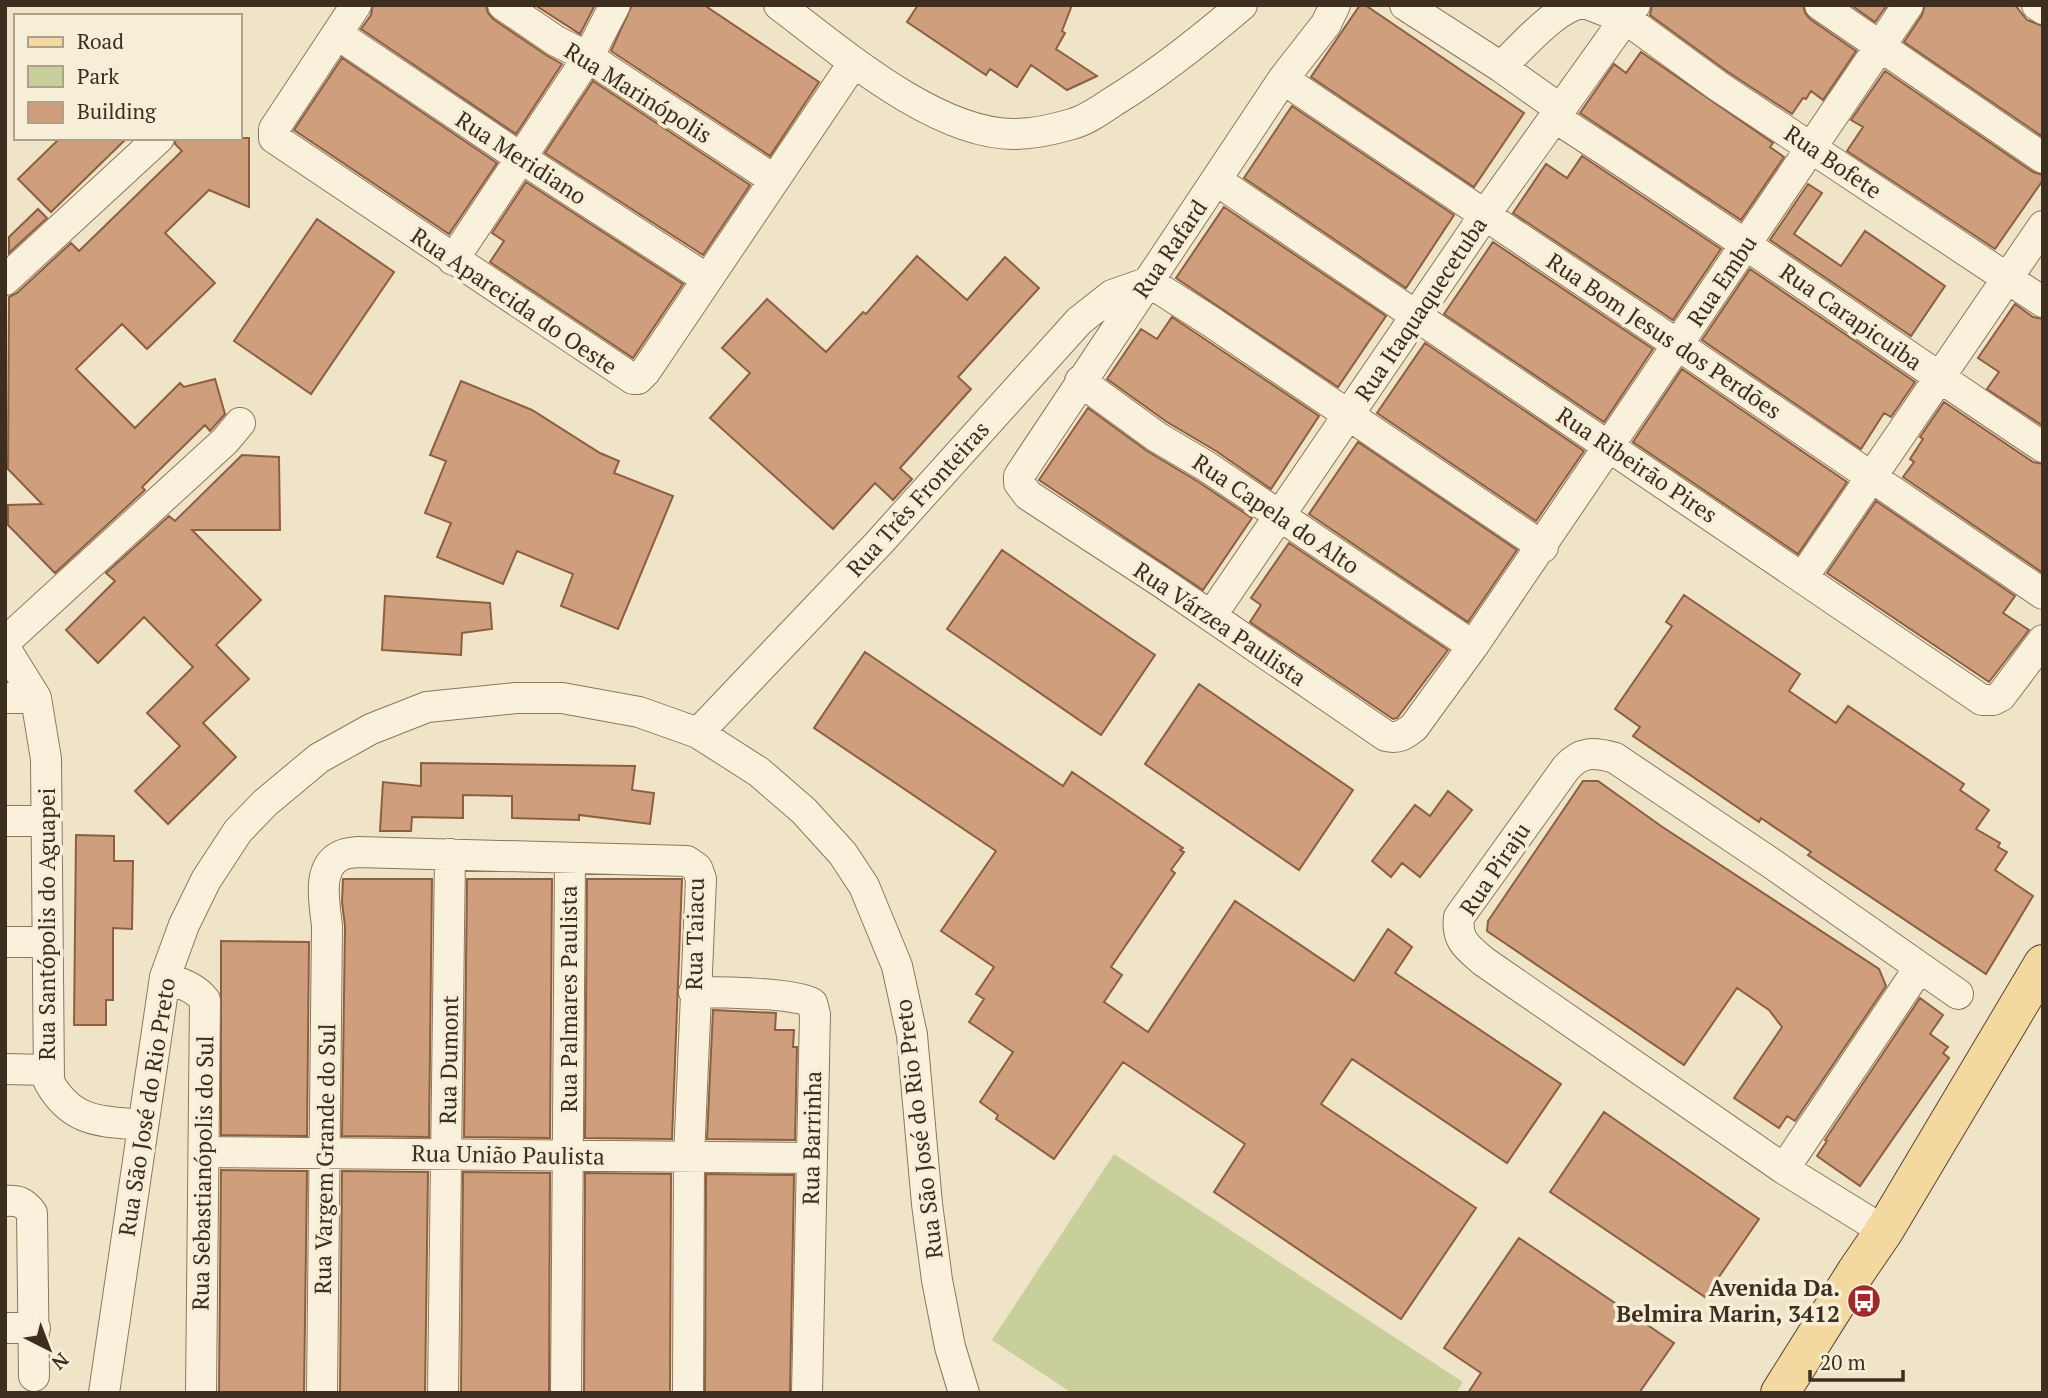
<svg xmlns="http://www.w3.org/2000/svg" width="2048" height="1398" font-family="'PT Serif',serif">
<rect width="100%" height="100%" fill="#f0e4c8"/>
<path fill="#c9cf9b" d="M1114,1154L1463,1382L1456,1393H1072L992,1340Z"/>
<path fill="#cf9f7d" stroke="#8d5f41" stroke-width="2" d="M373,5H486L488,13L493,19L546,55L562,64L516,134L361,29L371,15Z
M535,5H595L580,34Z
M632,5H704L819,82L770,156L611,51Z
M918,5H1072L1062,31L1065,33L1056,49L1097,76L1067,90L1031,65L1017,87L990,69L986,75L907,22Z
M1360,5H1365L1524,113L1474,187L1311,77Z
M1652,5H1803L1805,13L1810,19L1856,51L1823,100L1811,91L1806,99L1803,98L1792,114L1728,72L1650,15Z
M1851,5H1887L1875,22Z
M1925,5H2015L2027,20L2043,26V137L1904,42L1922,15Z
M1641,52L1773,143L1770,147L1784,157L1741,220L1580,113L1614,64L1626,73Z
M342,58L497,163L449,234L294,130Z
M1885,71L2033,172L2043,175V180L1995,249L1847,151L1863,127L1851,120Z
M593,81L750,185L703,255L545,153Z
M1292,106L1454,215L1406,288L1244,178Z
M60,138H127L51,212L18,179Z
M176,138H249V207L209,190L165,233L215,283L147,349L122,324L76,369L135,428L180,383L184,387L215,379L225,414L210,431L205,425L142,487L145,490L55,573L8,525V505L42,504L8,469L9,297L17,293L71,243L79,251L182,151L175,144Z
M1582,156L1721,249L1673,320L1513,213L1546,164L1567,178Z
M526,182L683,284L633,358L490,262L504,241L492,233Z
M1808,184L1822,193L1794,234L1841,266L1865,231L1945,286L1911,336L1770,240Z
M1224,207L1386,316L1338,387L1176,278Z
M38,209L47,218L9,253V237Z
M317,219L394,272L311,394L234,341Z
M1493,242L1653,349L1604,422L1444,314Z
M917,256L967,300L1005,257L1039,288L958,377L971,389L900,468L912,479L893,500L875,483L833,529L710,418L750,373L722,348L767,299L826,352L863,312L866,314Z
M1750,269L1915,382L1891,417L1884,413L1861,449L1702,340Z
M2015,304L2033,317L2043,319V426L1987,389L1999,372L1978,358Z
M1172,317L1319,416L1271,489L1216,451L1167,422L1107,379L1141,329L1157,339Z
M1425,343L1584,451L1536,521L1377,413Z
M1682,369L1847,482L1798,554L1633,442Z
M461,381L532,410L600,453L619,461L614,473L673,496L618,629L561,606L573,574L517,551L503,584L437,557L451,523L425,513L446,461L430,455Z
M1944,402L2033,462L2043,464V573L1903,477L1914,462L1910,459L1923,439L1920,437Z
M1088,408L1147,451L1197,481L1252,518L1203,590L1039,480Z
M1358,442L1517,550L1468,622L1309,514Z
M242,455L279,457L280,530H192L261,600L216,645L249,679L203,723L236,757L168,824L135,791L180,746L147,713L193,667L144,617L98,663L66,630L115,581L106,573L169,516L175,521Z
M1876,501L2015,596L2003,613L2029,630L1989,682L1827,573Z
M1289,543L1448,650L1397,718L1393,719L1250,622L1261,605L1251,598Z
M1002,550L1155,655L1101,735L947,629Z
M1684,595L1800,674L1789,691L1836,723L1848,706L1964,784L1960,790L1989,810L1976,829L2000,843L1998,847L2007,852L1995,870L2033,896L1986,974L1808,855L1811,852L1761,818L1759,822L1633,736L1640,727L1615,709L1672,626L1666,622Z
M385,596L490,603L492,629L462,633L461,655L382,650Z
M865,652L1063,786L1072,772L1183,848L1180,850L1184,852L1171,870L1175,873L1111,967L1122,975L1104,1002L1148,1032L1235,901L1354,981L1388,929L1412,947L1395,973L1561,1084L1507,1163L1352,1059L1321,1104L1476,1208L1401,1319L1214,1192L1245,1144L1123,1062L1054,1159L996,1119L998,1115L980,1102L1013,1052L969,1022L984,999L976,994L994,967L941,931L996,851L814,728Z
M1199,684L1353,790L1299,870L1145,764Z
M421,763L635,766L632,790L654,793L650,824L579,815V820L512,818V796L463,795V818L412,817L411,831H380L383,782L421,786Z
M1583,781H1598L1661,826L1879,969L1886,986L1795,1121L1787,1116L1779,1128L1734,1098L1782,1027L1769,1010L1737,988L1684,1065L1487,931L1488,921Z
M1448,791L1472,810L1420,877L1402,863L1391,877L1372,861L1415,805L1430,816Z
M76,835L114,836V861H133L132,929L113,928V1000H106V1025H74Z
M343,879H432L429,1137L342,1136L345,926L342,902Z
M467,879H552L550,1138L464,1137Z
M587,879H682L672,1139L585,1138Z
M221,941L309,942L307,1136L221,1135Z
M1920,998L1943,1015L1930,1034L1948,1047L1943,1053L1949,1058L1860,1186L1817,1156L1827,1141L1825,1140Z
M713,1010L776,1013L775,1030H794L793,1047H797L795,1140L707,1139Z
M1604,1112L1759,1219L1705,1297L1550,1192Z
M221,1170L307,1171L304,1393H219Z
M342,1171L428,1172L425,1393H340Z
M463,1172L550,1173L549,1393H461Z
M585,1173L671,1174L670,1393H584Z
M706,1174L794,1175L790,1393H705Z
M1519,1238L1674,1343L1639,1393H1468L1481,1373L1444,1348Z"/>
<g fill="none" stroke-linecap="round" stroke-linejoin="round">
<g stroke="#8d765c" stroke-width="32">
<path id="street" d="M356,5L274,129V138L633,379H638L645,372L854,62
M503,5L556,41L588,57L773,179
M779,5C840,51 935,134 1014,134C1032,134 1055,129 1072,124C1087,120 1102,109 1114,101C1160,73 1202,39 1242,5
M1335,5L1326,24L1283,79L1019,476V483L1028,495L1161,582L1386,736C1398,739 1404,735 1414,727L1473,646L1908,5
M1405,5L1501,67L1560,109
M1590,5L1626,19L1718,86L2043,302
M1820,5L2043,158
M2037,5L2043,9
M337,34L521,158L707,279
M1501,67C1521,48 1550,14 1575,5
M1283,79L1653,328L2043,594
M1554,117C1719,223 1879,338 2043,447
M1216,180L1982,700H1993L2001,696L2043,640
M453,260L588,57L615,5
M5,280L159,138
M1080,381L1157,437L1206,466L1473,646
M1803,577L2043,226
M1211,616L1484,216L1635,5
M5,642L225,441L240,423
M5,648L36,698L46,759L49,1082C72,1123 100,1121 143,1125
M5,698H36
M698,733L878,544L1079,321L1112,295L1149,282L1210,321L1543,547
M5,821H46
M5,942H47
M165,977C180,983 195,987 205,1000L201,1393
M694,992C711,992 804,993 812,1003C813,1005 814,1012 815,1014L807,1393
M5,1069L47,1070
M204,1152L811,1158
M1784,1169L1919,968
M5,1201C18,1200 24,1202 32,1213L34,1376
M1884,1231L1784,1169L1483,961C1467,947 1456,940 1459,917L1566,768C1581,751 1594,752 1615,758L1771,863L1958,994
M5,1328H35
M104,1393L165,977L184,925L206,880L238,831L265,803L319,758L371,729L427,707L516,698H562L639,712L698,733L759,772L804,811L843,854L864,886L897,966L912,1035L927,1204L937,1280L950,1347L964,1393
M322,1393L327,926C325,905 316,868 340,856C345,853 352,853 357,852L687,861L697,868L701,879L689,1157L688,1393
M443,1393L450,854
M566,1393L570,858"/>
</g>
<g stroke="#5b4430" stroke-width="40">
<path id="primary" d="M1780,1393L1856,1272L1884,1231L2043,964"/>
</g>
<use href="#street" stroke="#faf1dc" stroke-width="30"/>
<use href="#primary" stroke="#f3d9a0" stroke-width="38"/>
</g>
<defs>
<g id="bus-disc" transform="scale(1.75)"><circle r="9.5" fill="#9e2a2b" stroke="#f7eed8"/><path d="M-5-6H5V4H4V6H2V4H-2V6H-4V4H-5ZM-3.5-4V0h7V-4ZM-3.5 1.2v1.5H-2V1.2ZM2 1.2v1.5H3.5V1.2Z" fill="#fff"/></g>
</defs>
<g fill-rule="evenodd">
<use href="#bus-disc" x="1864" y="1301"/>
</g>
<g text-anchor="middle" stroke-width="7" stroke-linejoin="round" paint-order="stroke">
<g font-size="23" fill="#3d2e20" stroke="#f7eed8">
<text transform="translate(638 93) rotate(32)" y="8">Rua Marinópolis</text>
<text transform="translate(521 158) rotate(33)" y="8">Rua Meridiano</text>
<text transform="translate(1833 162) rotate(34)" y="8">Rua Bofete</text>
<text transform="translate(1170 249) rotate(-56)" y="8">Rua Rafard</text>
<text transform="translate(1722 281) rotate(-56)" y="8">Rua Embu</text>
<text transform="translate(514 301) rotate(34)" y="8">Rua Aparecida do Oeste</text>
<text transform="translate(1421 309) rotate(-56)" y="8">Rua Itaquaquecetuba</text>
<text transform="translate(1851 317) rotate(35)" y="8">Rua Carapicuiba</text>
<text transform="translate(1664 336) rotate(34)" y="8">Rua Bom Jesus dos Perdões</text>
<text transform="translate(1637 465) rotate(34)" y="8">Rua Ribeirão Pires</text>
<text transform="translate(918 499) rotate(-48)" y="8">Rua Três Fronteiras</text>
<text transform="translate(1276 514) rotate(34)" y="8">Rua Capela do Alto</text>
<text transform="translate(1220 624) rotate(34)" y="8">Rua Várzea Paulista</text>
<text transform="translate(1495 869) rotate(-56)" y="8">Rua Piraju</text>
<text transform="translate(47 924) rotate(-90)" y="8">Rua Santópolis do Aguapei</text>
<text transform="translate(695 934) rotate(-89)" y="8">Rua Taiacu</text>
<text transform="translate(569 999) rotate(-90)" y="8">Rua Palmares Paulista</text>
<text transform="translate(449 1060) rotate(-89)" y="8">Rua Dumont</text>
<text transform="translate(147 1107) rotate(-81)" y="8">Rua São José do Rio Preto</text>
<text transform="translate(919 1129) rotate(-97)" y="8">Rua São José do Rio Preto</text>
<text transform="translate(812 1138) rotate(-89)" y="8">Rua Barrinha</text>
<text transform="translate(508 1155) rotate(1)" y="8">Rua União Paulista</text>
<text transform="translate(325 1159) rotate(-89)" y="8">Rua Vargem Grande do Sul</text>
<text transform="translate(203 1173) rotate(-89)" y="8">Rua Sebastianópolis do Sul</text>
</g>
<g font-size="23" font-weight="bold" fill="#3d2e20" stroke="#f7eed8" text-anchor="end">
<text x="1840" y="1296">Avenida Da.<tspan x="1840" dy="26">Belmira Marin, 3412</tspan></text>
</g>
</g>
<rect width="2048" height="1398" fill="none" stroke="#3d2e20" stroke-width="14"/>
<rect x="14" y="14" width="228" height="126" fill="#f7eed8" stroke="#ada18e" stroke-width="2"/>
<rect x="28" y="37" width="35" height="10" fill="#f3d9a0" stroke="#ada18e" stroke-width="2"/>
<text x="77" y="49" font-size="21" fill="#3d2e20">Road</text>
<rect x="28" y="66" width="35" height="21" fill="#c9cf9b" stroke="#ada18e" stroke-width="2"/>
<text x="77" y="84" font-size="21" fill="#3d2e20">Park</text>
<rect x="28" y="102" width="35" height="21" fill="#cf9f7d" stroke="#ada18e" stroke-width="2"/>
<text x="77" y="119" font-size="21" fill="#3d2e20">Building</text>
<g transform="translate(49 1349) rotate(138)" stroke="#f7eed8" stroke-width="5" paint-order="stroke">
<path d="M0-5L12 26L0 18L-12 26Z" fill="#3d2e20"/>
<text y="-10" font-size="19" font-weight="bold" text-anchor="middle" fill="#3d2e20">N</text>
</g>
<path d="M1810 1370v10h93v-10" fill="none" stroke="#3d2e20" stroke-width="3.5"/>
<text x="1820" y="1370" font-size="21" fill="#3d2e20" stroke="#f7eed8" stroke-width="5" paint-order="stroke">20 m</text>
</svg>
